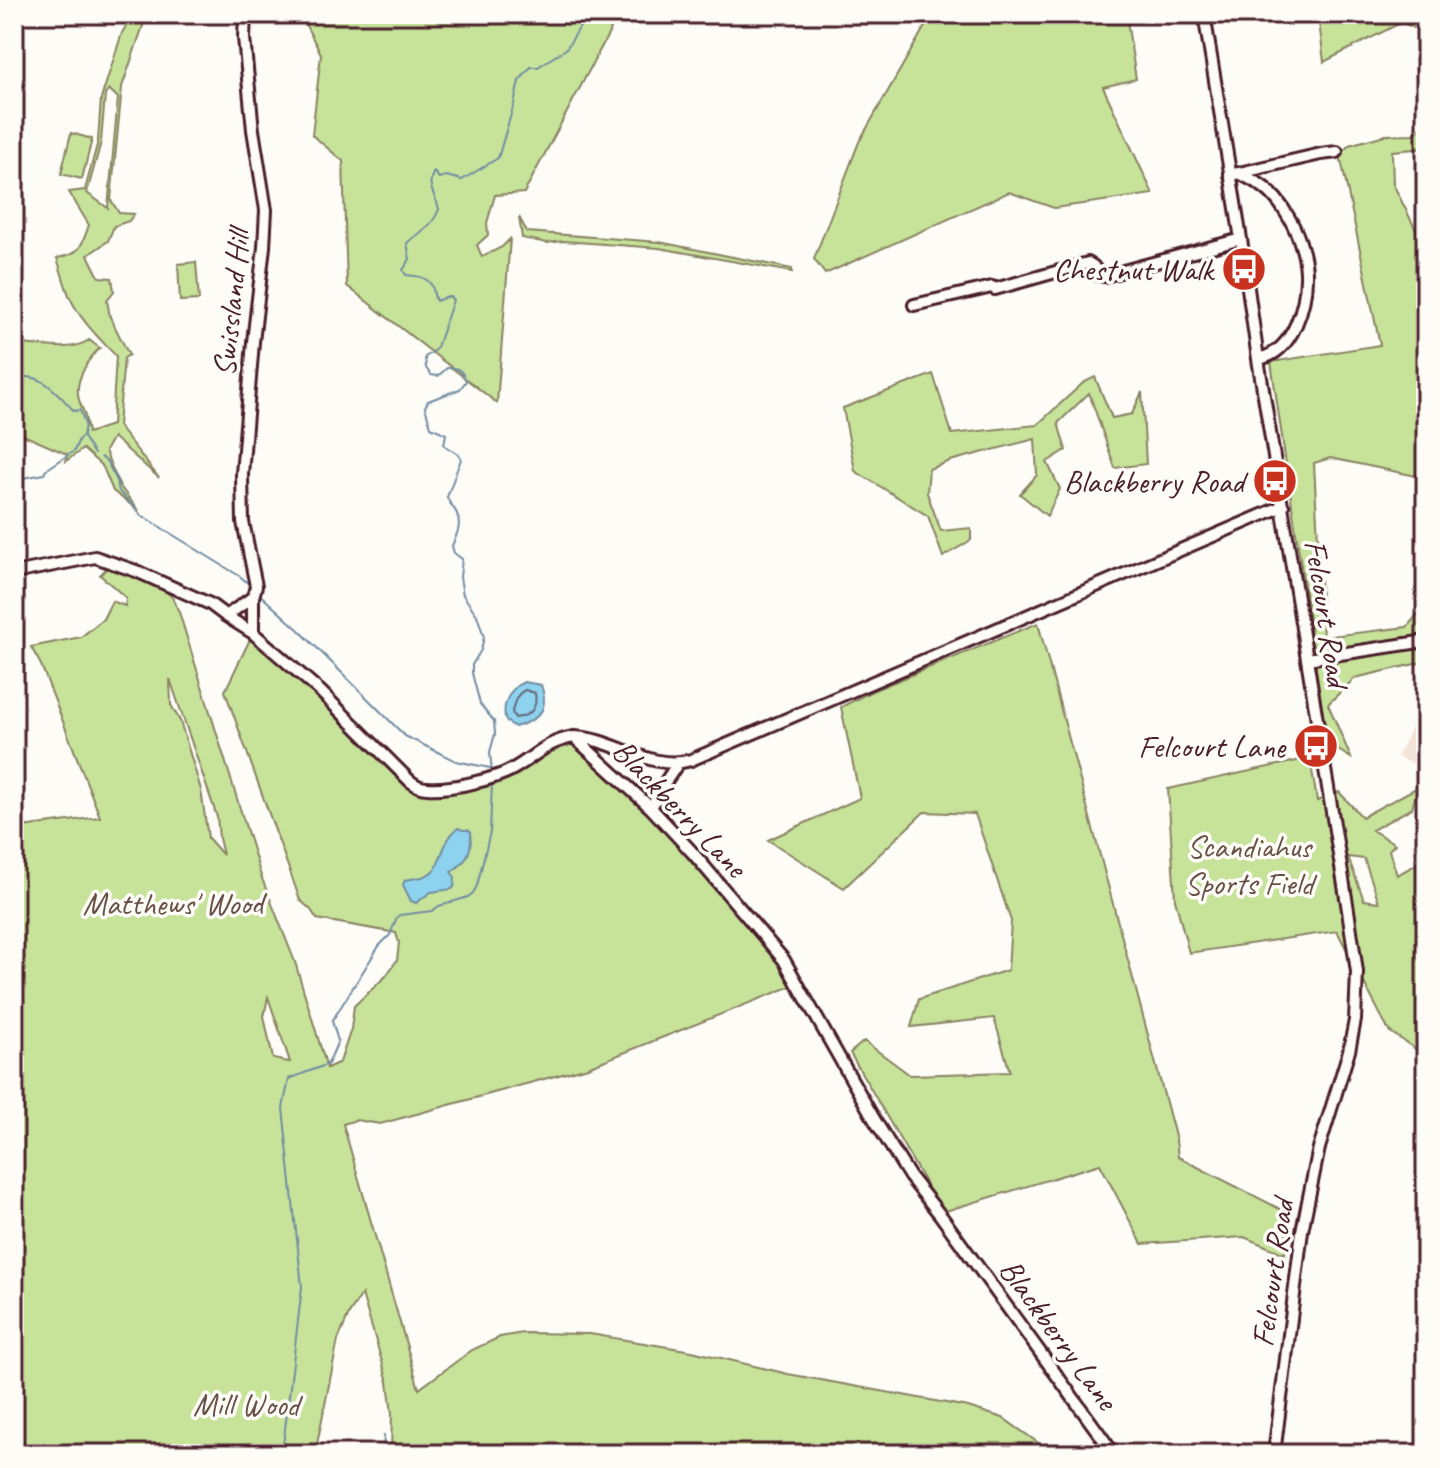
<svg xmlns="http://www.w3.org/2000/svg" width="1440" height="1468" font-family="Caveat,sans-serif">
<rect width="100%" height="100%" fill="#fdfcf7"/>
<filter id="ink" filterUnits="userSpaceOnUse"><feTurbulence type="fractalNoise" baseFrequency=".0125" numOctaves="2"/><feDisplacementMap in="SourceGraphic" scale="16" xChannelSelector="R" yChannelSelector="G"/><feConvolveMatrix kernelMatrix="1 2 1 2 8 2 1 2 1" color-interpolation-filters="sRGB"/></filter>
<g filter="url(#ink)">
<path fill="#f4e4d8" d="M1426,695V769L1397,757Z"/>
<path fill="#c7e39a" stroke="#888162" stroke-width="2" fill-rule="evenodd" d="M133,14H147L122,87L111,200L119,213L134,214L129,221L114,226L108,241L88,255L99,277L112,278L114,291L107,300L110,317L129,355L124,358L118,426L159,478L113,437L105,451L119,485L139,511L113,491L103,467L83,449L66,461L67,454L14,431V344C39,343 68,354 89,340L100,348C89,357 76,379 78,394C78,401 82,406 84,413C86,419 87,426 88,433L112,425L116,356C98,337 79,319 69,295C64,283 61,270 57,258C81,254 81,247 89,225L69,192L85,190L98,141L101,99L122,33ZM109,89L118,98L108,208L87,193L101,142L105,95Z
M304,14H619L524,193L495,195L487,223L488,235L477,245L482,257L502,247L510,239L497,403L347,286L343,161L312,135L321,54L302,18Z
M932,14H1126L1136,79L1103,87L1153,194L1054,208L1009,192L825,274L814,259L859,142Z
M1318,14H1426V34L1402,22L1324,62Z
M1426,123V148L1392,151L1393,184L1417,232L1426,228V478L1330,458L1314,463L1323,637L1407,627L1422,609L1426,612V657L1419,663L1355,678L1328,704L1351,758L1327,743L1271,362L1380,345L1340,155L1349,145L1385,135L1414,134Z
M71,133L92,139L82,179L61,174Z
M519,217L527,232L659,242L792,269V272L659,248L563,241L547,243L522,238Z
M196,262L199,300L180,301L178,264Z
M933,374L952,434L1037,425L1083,383L1095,377L1112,418L1132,414L1142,392L1146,464L1115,468L1089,393L1058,423L1066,450L1047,462L1060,489L1047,516L1020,494L1037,475L1035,439L950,461L929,469L927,493L941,531L971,528V540L943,557L928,516L855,471L843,408Z
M109,566L163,589L172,597L179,612L261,876L295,962L327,1068L340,1062L351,1029L354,1006L386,976L397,960L399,943L396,933L317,919L311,910L300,900L225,691L253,633L415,785L476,782L574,737L651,808L797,984L588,1067L380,1124L356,1120L343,1124L419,1389L472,1350L500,1337L523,1333L590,1334L692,1351L788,1374L968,1407L1003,1418L1054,1454H391L392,1414L388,1382L362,1294L349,1314L338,1340L315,1454H14V828L100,817L41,665L31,647L81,637L103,619L112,601L125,606L126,598L100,575ZM170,679L217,817L219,838L223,855L208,838L201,790L180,721L171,705ZM268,997L290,1062H289L273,1059L264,1016Z
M1038,623L1176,1140L1178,1157L1288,1213L1285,1254L1244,1237L1142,1244L1100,1164L942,1212L850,1053L864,1041L910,1075L1010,1072L994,1018L911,1027L919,999L1008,970L1011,921L975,814L924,812L844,888L768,840L860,798L841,707L872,691Z
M1310,758L1317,801L1339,792L1362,817L1418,787L1412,808L1372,830L1395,844L1389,850L1397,875L1426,859V1056L1389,1031L1337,931L1189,953L1175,899L1168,789ZM1348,857L1364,859L1379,902L1364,900Z"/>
<path fill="#8dd3ef" stroke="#728ba1" stroke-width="2" d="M524,682L541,685C550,711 538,720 515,727L506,721C501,706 509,688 524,682Z
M458,828L463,830H468L471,832C472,852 467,862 451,872L455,877L454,887L452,889L431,892L416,903L411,901L403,885L405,880C418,877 426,879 436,868C442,855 446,837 458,828Z"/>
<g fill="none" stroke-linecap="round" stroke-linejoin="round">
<path stroke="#656779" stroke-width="2" d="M525,690L535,693C538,709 530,716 515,718L512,712C514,703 516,694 525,690Z"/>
<path stroke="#728ba1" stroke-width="2" d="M14,371L18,372L20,378C42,372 60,396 74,411L80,410L85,424L83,436L79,439L74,451L46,470L44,474L14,480
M83,437L94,454
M101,457L107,462L115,477L119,491L141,515L241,577L253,588
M257,592L301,632L405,736L456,761L490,768
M492,773L490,752L495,734L494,721L480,704L472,673V665L481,650L484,637L477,615L463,595L460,577L462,559L454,553L452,546C456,536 462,526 457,514C455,508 449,504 447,497L461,459L459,455L444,445L446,434L431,427L425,407L428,401L460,389L466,381C462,371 459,367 447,368L438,376L431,375L426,368L425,357L433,352L437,347L453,300L450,297H446L436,301C434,297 434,293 433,289C429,276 417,276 406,275L403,270L410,259L407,243C420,232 433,226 439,209C436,196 425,185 434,172L439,178L446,176L462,180L498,158L514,104L519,81L531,67H538L566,49L588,14
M14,1435L38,1454
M282,1454L302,1287L283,1108L289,1079L328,1064L338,1041L332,1021L379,946L390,935L397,917L400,915L432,911L439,906L468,897L473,893L477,886L490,832L492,783
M383,1454L384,1435"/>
<g stroke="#4a1f2b" stroke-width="16">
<path id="minor" d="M245,14L244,38L253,130L266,210L264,247L253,342L242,474L243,522L256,586L253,597V633
M1204,14L1241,239L1258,359L1348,910L1357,972L1355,1020L1349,1051L1319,1148L1302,1231L1274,1454
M1239,173L1321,154L1337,152
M1230,175L1239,173C1261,184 1273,191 1286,213C1297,230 1305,252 1306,272C1307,303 1294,353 1258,359
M914,305L992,287L995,289L1088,263L1093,266L1099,275L1105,276L1241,239
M14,573L95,557L136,571L210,604L226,616L253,633L320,691L410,781C415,785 420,788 427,788C448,790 494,780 513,769C536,756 545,742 574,737L651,808L692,852L784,960L874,1119L910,1177L941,1216L1114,1454
M226,616L253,597
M1307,659L1426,641
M574,737C614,738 651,772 691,760L1283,506
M651,808L660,790L678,763"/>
</g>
<use href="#minor" stroke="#fdfcf7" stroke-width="10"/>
</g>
</g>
<defs>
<g id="bus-disc" transform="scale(2.3)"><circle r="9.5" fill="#c8321e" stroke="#fdfcf7"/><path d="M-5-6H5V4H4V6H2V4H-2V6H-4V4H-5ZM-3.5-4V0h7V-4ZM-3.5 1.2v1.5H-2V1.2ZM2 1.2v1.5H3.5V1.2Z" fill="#fff"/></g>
</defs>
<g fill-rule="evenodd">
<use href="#bus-disc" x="1244" y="269"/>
<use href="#bus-disc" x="1275" y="481"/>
<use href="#bus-disc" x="1316" y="746"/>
</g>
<g text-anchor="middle" stroke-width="7" stroke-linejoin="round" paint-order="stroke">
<g font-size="32" fill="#4a1f2b" stroke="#fdfcf7" text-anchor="end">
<text x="1213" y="280">Chestnut Walk</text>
<text x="1244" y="492">Blackberry Road</text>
<text x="1285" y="757">Felcourt Lane</text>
</g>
<g font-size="32" fill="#4a1f2b" stroke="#fdfcf7">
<text transform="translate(231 303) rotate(-84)" y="11">Swissland Hill</text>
<text transform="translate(1327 613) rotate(81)" y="11">Felcourt Road</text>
<text transform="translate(680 808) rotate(46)" y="11">Blackberry Lane</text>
<text transform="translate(1272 1273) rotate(-82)" y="11">Felcourt Road</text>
<text transform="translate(1059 1334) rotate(54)" y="11">Blackberry Lane</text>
</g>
<g font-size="32" fill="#695047" stroke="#fdfcf7">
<text x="1249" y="857">Scandiahus<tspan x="1249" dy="37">Sports Field</tspan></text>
<text x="173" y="914">Matthews' Wood</text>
<text x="246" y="1415">Mill Wood</text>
</g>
</g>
<rect width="1440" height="1468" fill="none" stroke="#fdfcf7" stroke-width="48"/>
<rect x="24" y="24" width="1392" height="1420" fill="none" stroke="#4a1f2b" stroke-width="3" filter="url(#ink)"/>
</svg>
